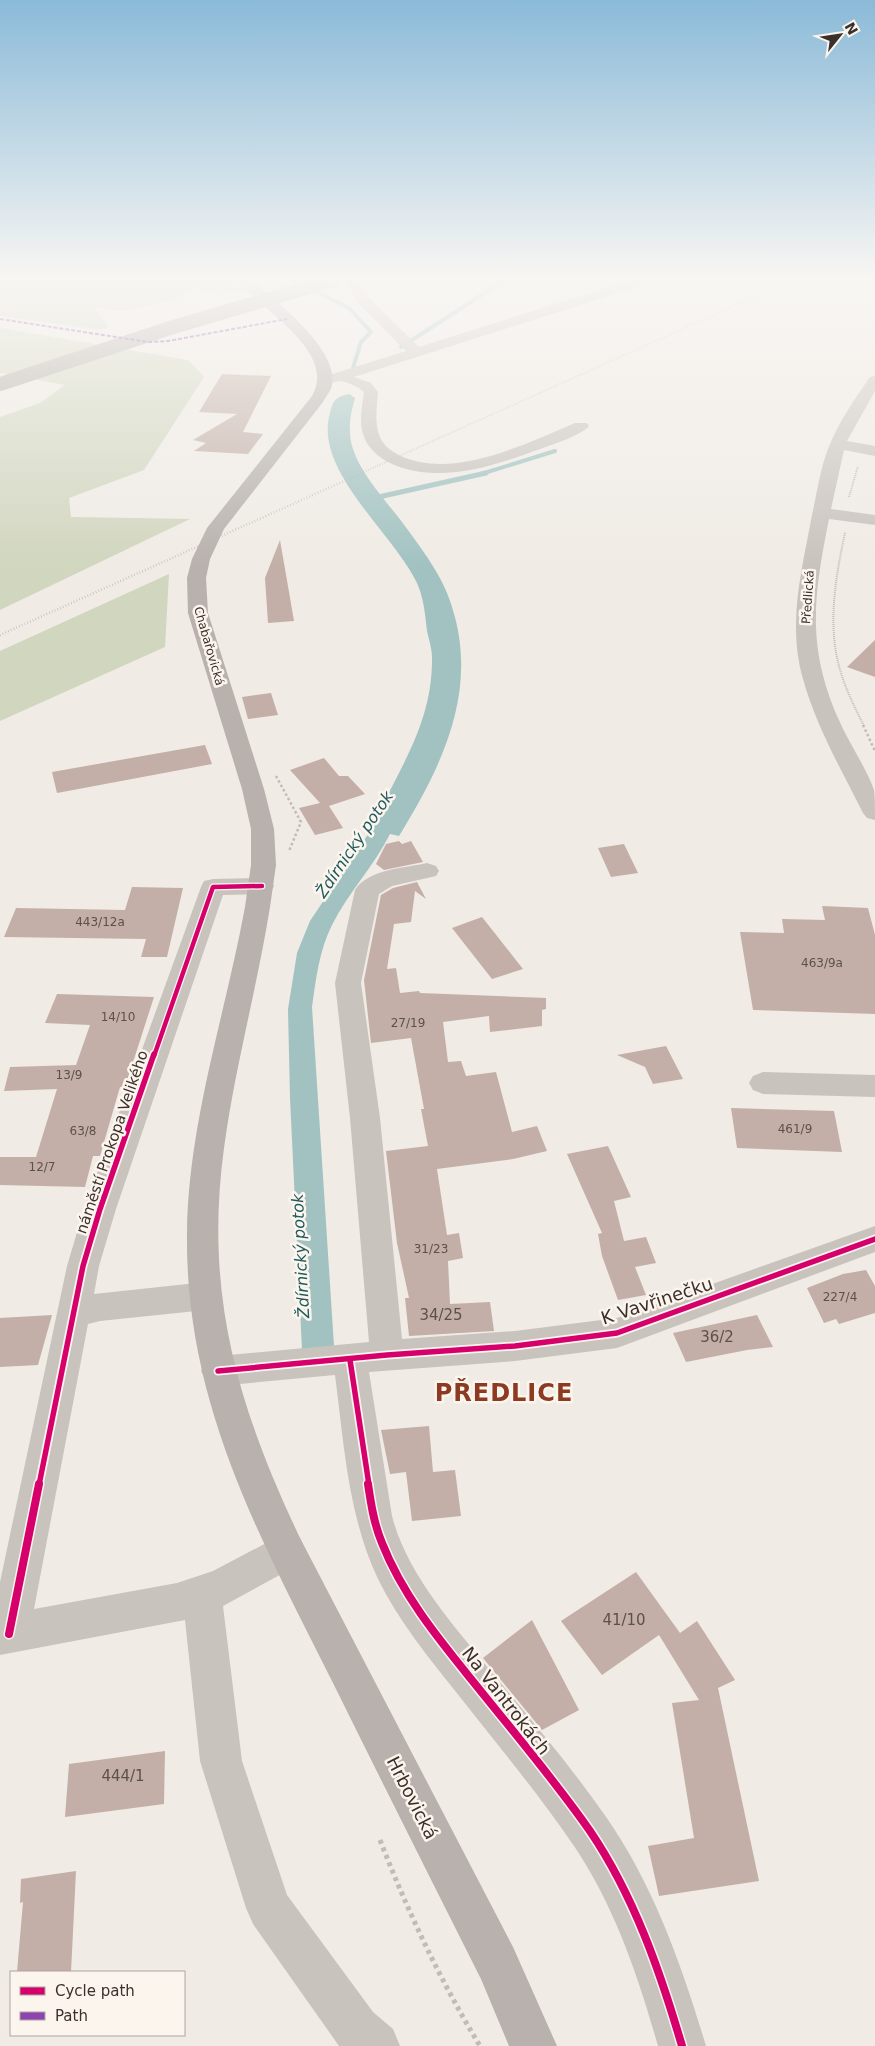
<svg xmlns="http://www.w3.org/2000/svg" width="875" height="2046" font-family="'DejaVu Sans',sans-serif">
<rect width="100%" height="100%" fill="#f0ebe5"/>
<path fill="#d1d6bf" d="M0,280H232L242,289L220,295L195,289L176,299L132,310L118,311L94,307L109,327L101,330L0,316Z
M0,328L188,360L204,377L144,470L69,498L71,517L190,519L0,610V417L40,403L65,385L0,373Z
M169,574L165,647L0,721V651Z"/>
<path fill="#a1c2c1" d="M349,394L355,398C352,409 349,420 350,432C350,463 384,498 402,522C421,548 443,576 452,607C479,691 442,766 399,836L390,834C374,866 348,893 332,925C319,951 316,979 312,1007L334,1346L302,1350L290,1098L288,1009L297,953L310,921L369,833C395,774 433,727 432,657C432,649 429,640 427,631C425,614 424,599 417,583C394,534 313,470 330,413C333,400 336,397 349,394Z"/>
<g fill="none" stroke-linecap="round" stroke-linejoin="round">
<path stroke="#a1c2c1" stroke-width="4" d="M294,280L349,308L371,332L361,342L353,368
M401,347L505,280
M481,474L555,451"/>
<path stroke="#a1c2c1" stroke-width="5" d="M374,498L486,473"/>
</g>
<path fill="#c3afa7" d="M222,374L271,376L243,432L263,434L248,454L194,451L206,443L193,440L237,414L199,412Z
M280,540L294,621L268,623L265,578Z
M875,640V677L847,667Z
M271,693L278,715L248,719L242,697Z
M205,745L212,764L57,793L52,772Z
M324,758L339,776H348L365,794L329,806L343,828L315,835L299,808L320,803L290,770Z
M399,841L402,844L411,841L423,862L384,870L376,864L386,844Z
M624,844L638,873L611,877L598,848Z
M417,882L426,899L415,891L411,922L394,924L387,969L396,968L400,993L419,991L420,993L546,998V1009L542,1010V1026L490,1032L489,1016L443,1022L448,1062L461,1061L466,1076L496,1072L512,1132L537,1126L547,1151L513,1159L437,1169L447,1235L459,1233L463,1258L448,1261L450,1304L490,1302L494,1331L409,1336L405,1298H409L397,1243L386,1151L428,1146L421,1109H424L411,1038L371,1043L364,980L381,895L393,888Z
M132,887L183,888L167,957H141L146,939L4,937L16,908L125,910Z
M822,906L868,908L875,935V1014L753,1010L740,932L784,933L782,919L825,920Z
M482,917L523,969L492,979L452,928Z
M57,994L154,997L125,1087H120L100,1156H93L85,1187L0,1185V1157H36L57,1089L4,1091L10,1067L76,1065L90,1025L45,1023Z
M666,1046L683,1079L653,1084L645,1067L617,1055Z
M731,1108L834,1111L842,1152L737,1148Z
M608,1146L631,1197L614,1201L624,1241L646,1237L656,1263L635,1267L646,1295L618,1300L602,1256L598,1234L602,1233L567,1154Z
M866,1270L875,1286V1313L839,1324L836,1319L824,1323L807,1288L843,1274Z
M52,1315L38,1365L0,1367V1318Z
M757,1315L773,1347L747,1350L686,1362L673,1333Z
M429,1426L433,1472L455,1470L461,1516L412,1521L406,1472L390,1474L381,1430Z
M636,1572L680,1633L697,1621L735,1680L718,1688L759,1881L659,1896L648,1846L694,1838L672,1703L699,1700L659,1635L602,1675L561,1621Z
M532,1620L579,1710L542,1730L483,1658Z
M165,1751L164,1804L65,1817L69,1764Z
M76,1871L71,1972H17L23,1902L20,1903L21,1879Z"/>
<g fill="none" stroke-linecap="round" stroke-linejoin="round">
<path stroke="#c2bbb6" stroke-width="2" stroke-dasharray="1 1" stroke-linecap="butt" d="M849,497L858,466
M845,533C836,575 828,620 838,662C843,684 854,706 864,726"/>
<path stroke="#c2bbb6" stroke-width="2.5" stroke-dasharray="2.5 2.5" stroke-linecap="butt" d="M863,725L875,751
M276,776L301,822L289,851"/>
<path stroke="#c2bbb6" stroke-width="5" stroke-dasharray="4 4" stroke-linecap="butt" d="M380,1840C408,1912 440,1980 480,2046"/>
<path fill="#c9c3be" fill-rule="evenodd" d="M344,280H357L368,297L419,347L631,280H651L649,283L354,377L371,383L378,392C377,407 374,424 380,437C384,447 394,453 403,457C455,479 528,443 575,423H587L589,426C582,435 549,446 537,450C491,467 439,484 392,464C379,458 367,448 363,434C359,421 362,406 364,392C359,387 347,382 341,381C333,381 328,386 320,384L318,381L320,378L406,351L358,303Z
M875,376V391L847,441L875,446V456L844,450L831,509L875,515V525L829,519C814,594 806,645 838,718C848,742 865,765 874,790C875,798 875,811 875,820L867,818L863,813C841,769 816,726 803,679C787,623 802,570 812,515C817,493 820,470 828,449C838,423 854,400 870,377Z
M427,863L436,866L439,871L436,876L392,886L379,894L361,983L380,1118L402,1339L515,1331L617,1318L875,1226V1252L617,1348L515,1361L369,1372L392,1516C407,1574 452,1623 489,1669C528,1716 569,1764 604,1814C653,1883 682,1966 706,2046H658C638,1976 615,1907 574,1846C538,1793 496,1743 456,1692C428,1657 398,1620 378,1579C348,1516 344,1444 335,1375L218,1386L206,1382L201,1371L206,1360L218,1356L369,1342L350,1118L335,983L355,890C368,869 405,868 427,863Z
M262,878L271,880L274,886L271,892L262,894L223,895L116,1209L99,1266L94,1294L206,1282L218,1286L222,1296L218,1306L206,1310L100,1321L88,1324L34,1609L177,1583L213,1571L287,1532L300,1538L306,1551L300,1564L223,1606L242,1761L287,1895L373,2012L393,2029L400,2046H339L253,1924L246,1908L200,1761L185,1620L0,1655V1582L67,1266L84,1209L201,887L204,881L213,879Z
M763,1072L875,1075V1097L763,1094L753,1090L749,1083L753,1076Z"/>
<path fill="#b8b1ad" fill-rule="evenodd" d="M237,280H251C275,301 339,348 332,385C331,391 326,396 323,402L224,529L210,559L206,578L208,613L264,789L274,829L276,865L270,907C257,988 235,1067 224,1148C204,1295 238,1407 300,1538L513,1947L557,2046H509L481,1979C432,1882 383,1784 335,1687C261,1539 185,1405 187,1234C188,1123 225,1016 245,907L251,865V829L242,789L188,613L187,578L192,559L207,528L312,396C338,351 259,309 237,280Z"/>
<path stroke="#b1aca8" stroke-width="2" stroke-dasharray="0.5 2" stroke-linecap="butt" d="M359,474L792,280"/>
<path stroke="#b1aca8" stroke-width="2.5" stroke-dasharray="0.5 2.5" stroke-linecap="butt" d="M0,635L362,473"/>
<path stroke="#afaaa4" stroke-width="14" d="M0,384L170,328L333,280"/>
<path stroke="#8e44ad" stroke-width="2" stroke-dasharray="4 2" stroke-linecap="butt" d="M0,319L148,342L168,341L287,319"/>
<g stroke="#fbf5ee" stroke-width="7">
<path id="cycleway-far2" d="M154,1056L213,887L262,886"/>
</g>
<g stroke="#fbf5ee" stroke-width="9">
<path id="cycleway-far1" d="M350,1360L369,1485
M218,1371L387,1355L515,1346L617,1333L875,1239
M39,1485L83,1266L100,1209L154,1054"/>
</g>
<g stroke="#fbf5ee" stroke-width="11">
<path id="cycleway" d="M368,1484C371,1504 374,1524 382,1543C402,1594 437,1637 471,1679C511,1729 553,1778 590,1831C634,1896 660,1971 682,2046
M9,1634L39,1484"/>
</g>
<use href="#cycleway-far2" stroke="#d6006c" stroke-width="4.5"/>
<use href="#cycleway-far1" stroke="#d6006c" stroke-width="5.5"/>
<use href="#cycleway" stroke="#d6006c" stroke-width="8"/>
</g>
<linearGradient id="sky" x2="0" y2="1"><stop stop-color="#8bbad8"/><stop offset="0.49" stop-color="#f8f6f3"/><stop offset="1" stop-color="#f8f6f3" stop-opacity="0"/></linearGradient>
<rect width="875" height="567" fill="url(#sky)"/>
<g text-anchor="middle" stroke-width="5" stroke-linejoin="round" paint-order="stroke">
<g font-size="12" fill="#3b302b" stroke="#fbf5ee">
<text transform="translate(808 597) rotate(-86)" y="4">Předlická</text>
<text transform="translate(209 646) rotate(74)" y="4">Chabařovická</text>
</g>
<g font-size="12" fill="#5d504a">
<text x="100" y="926">443/12a</text>
<text x="822" y="967">463/9a</text>
<text x="118" y="1021">14/10</text>
<text x="408" y="1027">27/19</text>
<text x="69" y="1079">13/9</text>
<text x="795" y="1133">461/9</text>
<text x="83" y="1135">63/8</text>
<text x="42" y="1171">12/7</text>
<text x="431" y="1253">31/23</text>
<text x="840" y="1301">227/4</text>
</g>
<g font-size="15" fill="#3b302b" stroke="#fbf5ee">
<text transform="translate(112 1142) rotate(-71)" y="5">náměstí Prokopa Velikého</text>
</g>
<g font-size="15" fill="#5d504a">
<text x="441" y="1320">34/25</text>
<text x="717" y="1342">36/2</text>
<text x="624" y="1625">41/10</text>
<text x="123" y="1781">444/1</text>
</g>
<g font-size="16" font-style="italic" fill="#1f5a5e" stroke="#fbf5ee">
<text transform="translate(354 844) rotate(-56)" y="6">Ždírnický potok</text>
<text transform="translate(300 1256) rotate(-93)" y="6">Ždírnický potok</text>
</g>
<g font-size="18" fill="#3b302b" stroke="#fbf5ee">
<text transform="translate(657 1301) rotate(-18)" y="6">K Vavřinečku</text>
<text transform="translate(506 1701) rotate(52)" y="6">Na Vantrokách</text>
<text transform="translate(412 1798) rotate(63)" y="6">Hrbovická</text>
</g>
<g font-size="24" font-weight="bold" letter-spacing="1" fill="#8c3b22" stroke="#fbf5ee">
<text x="504" y="1401">PŘEDLICE</text>
</g>
</g>
<rect x="10" y="1971" width="175" height="65" fill="#fbf5ee" stroke="#aea6a0"/>
<rect x="20" y="1987" width="25" height="8" fill="#d6006c" stroke="#aea6a0"/>
<text x="55" y="1996" font-size="15" fill="#3b302b">Cycle path</text>
<rect x="20" y="2012" width="25" height="8" fill="#8e44ad" stroke="#aea6a0"/>
<text x="55" y="2021" font-size="15" fill="#3b302b">Path</text>
<g transform="translate(840 35) rotate(60)" stroke="#fbf5ee" stroke-width="4" paint-order="stroke">
<path d="M0-4L9 19L0 12L-9 19Z" fill="#3b302b"/>
<text y="-8" font-size="14" font-weight="bold" text-anchor="middle" fill="#3b302b">N</text>
</g>
</svg>
